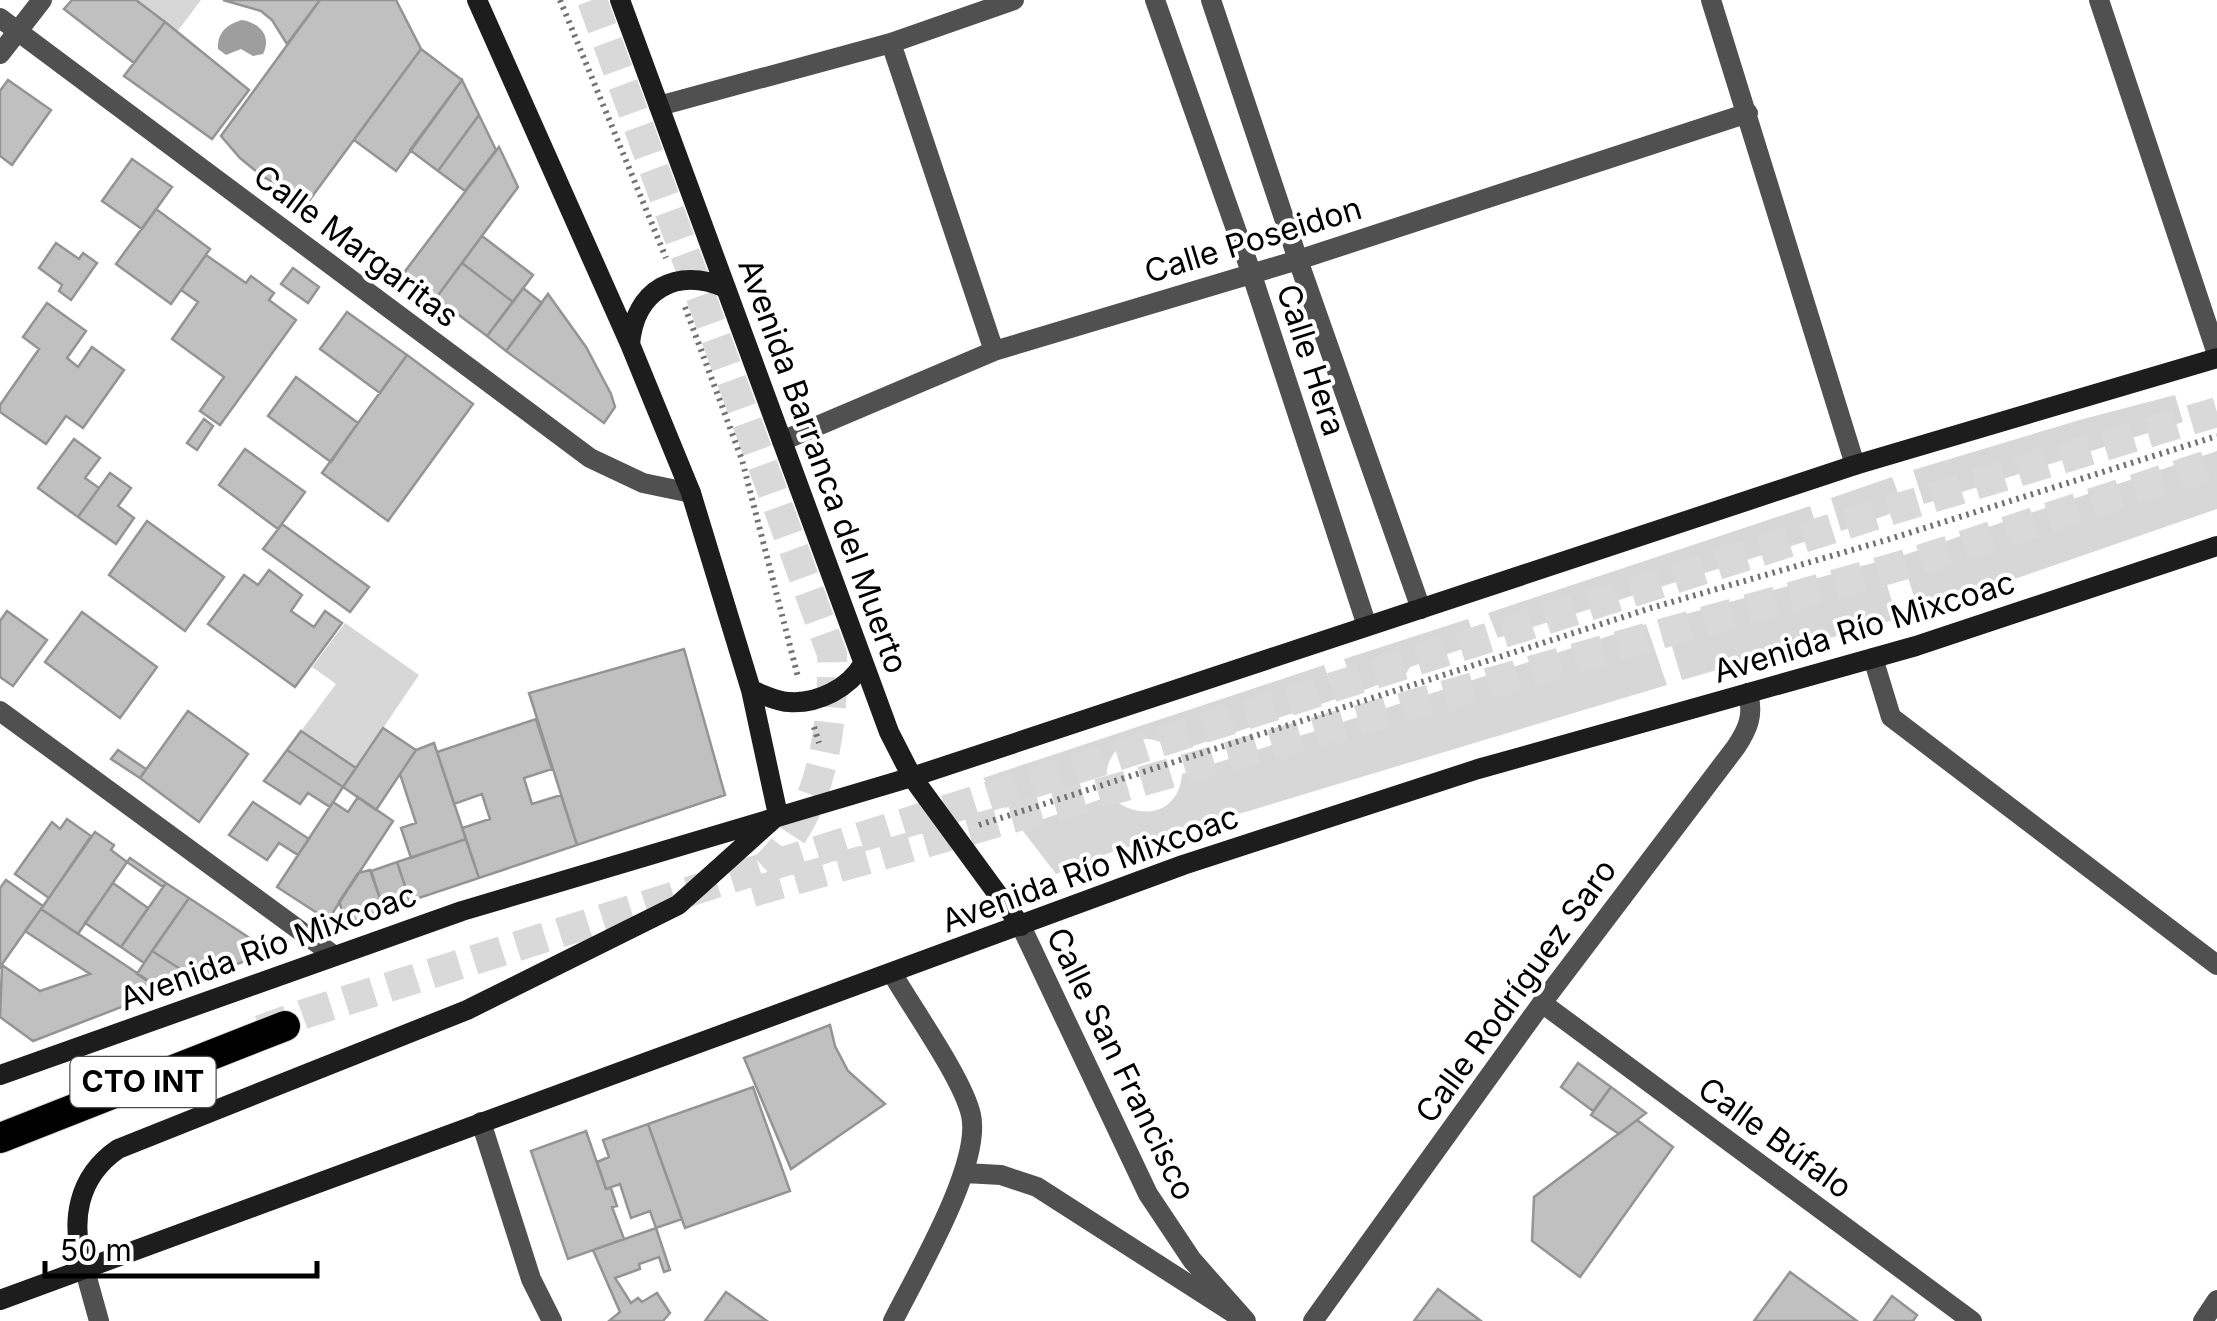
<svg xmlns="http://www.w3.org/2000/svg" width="2217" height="1321" font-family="Inter,sans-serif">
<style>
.green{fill:#d7d7d7}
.water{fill:#9e9e9e}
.building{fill:#c0c0c0;stroke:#949494;stroke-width:2.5}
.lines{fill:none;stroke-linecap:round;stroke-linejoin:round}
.motorway-tunnel{stroke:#d9d9d9;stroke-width:30;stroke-dasharray:30 15;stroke-linecap:butt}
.motorway-casing{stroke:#dbdbdb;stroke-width:32}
.path{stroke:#727272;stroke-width:6;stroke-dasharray:2.5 5;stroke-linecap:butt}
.minor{stroke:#505050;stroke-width:20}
.tertiary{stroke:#505050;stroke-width:20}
.secondary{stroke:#1d1d1d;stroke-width:20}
.motorway{stroke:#000;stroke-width:30}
.labels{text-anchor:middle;stroke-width:8;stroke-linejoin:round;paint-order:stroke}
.shield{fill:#fff;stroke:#4c4c4c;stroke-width:2.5}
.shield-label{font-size:30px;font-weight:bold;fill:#000}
.street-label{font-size:32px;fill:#000;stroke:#fff}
</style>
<rect width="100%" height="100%" fill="#fff"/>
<!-- green -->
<path class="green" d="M136,0H201L177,32Z
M2175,395L2183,422L1924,504L1913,470L2083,419Z
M2217,451V509L1919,612L1901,556Z
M1892,477L1904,509L1841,531L1831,498Z
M1810,506L1820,537L1498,638L1488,613Z
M1880,561L1897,619L1682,680L1664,620Z
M1468,619L1477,644L1410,667L1405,675L1356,693L1344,659Z
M345,623L419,675L356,768L301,731L336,684L312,667Z
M1646,624L1667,685L1109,853L1056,874L1020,827L1110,796C1137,822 1179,816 1182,774Z
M1324,665L1336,699L1175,752C1150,728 1110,737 1106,775L1005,808L983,778Z"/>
<!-- water -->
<path class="water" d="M242,20C260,23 272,36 263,54L253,56L241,49L226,55L218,49C217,33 227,24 242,20Z"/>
<!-- building -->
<path class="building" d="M72,0H136L165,22L134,63L64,9Z
M223,0H320L287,44L272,20L261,11Z
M320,0H396L421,49L308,202L262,176L240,158L221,136Z
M165,22L249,90L212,139L124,76Z
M421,49L462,80L396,171L354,140Z
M8,80L51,110L12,165L0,156V91Z
M462,80L479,115L438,171L410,150Z
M479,115L496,150L465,191L438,171Z
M499,147L518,187L436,298L403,274Z
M132,159L172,187L142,229L102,201Z
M156,209L210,249L171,304L116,264Z
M482,236L533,275L513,302L462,263Z
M56,243L79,259L83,253L97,263L71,300L59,291L62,285L39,268Z
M206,255L246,283L251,276L274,293L269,300L296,320L220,425L200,411L224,377L172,339L198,302L181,290Z
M462,263L513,302L487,336L436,298Z
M293,268L319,287L308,303L281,284Z
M523,288L542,303L506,351L487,336Z
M548,294L586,347L611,394L615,407L604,423L506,351Z
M47,303L86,331L67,358L78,367L92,347L124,370L83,428L66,416L46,444L0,412V405L39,349L23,337Z
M347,312L407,355L380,393L320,349Z
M407,355L473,404L388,521L322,473Z
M296,377L358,423L331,462L268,416Z
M204,419L213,426L197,450L187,443Z
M74,439L100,458L85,478L99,488L78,517L38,488Z
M245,449L305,492L278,529L219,485Z
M110,473L131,488L118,506L134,518L116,544L78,517Z
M147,521L224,577L185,631L109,575Z
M282,524L369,587L350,612L263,549Z
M269,570L302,595L291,611L314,627L325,611L342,623L295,687L208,624L244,575L258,585Z
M7,611L47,640L13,686L0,677V621Z
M82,612L157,667L120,718L45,662Z
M684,649L725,795L577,845L529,693Z
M188,711L248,754L199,822L140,778Z
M536,719L552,769L524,778L532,804L561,795L577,845L479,878L462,828L490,819L482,794L454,804L437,752Z
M383,728L416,750L376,810L343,787Z
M301,731L356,768L343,787L287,750Z
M434,743L466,839L411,858L401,828L416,823L400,774L416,750Z
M118,750L146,769L140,778L111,759Z
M287,750L343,787L330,807L308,793L300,804L264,781Z
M358,797L393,821L328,920L277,887L333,802L348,812Z
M253,802L309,839L298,855L279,843L267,860L229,835Z
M67,819L91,836L49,898L15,874L52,822L60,829Z
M95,832L114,845L111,850L127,862L78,934L41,909Z
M466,839L479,878L410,901L397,862Z
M130,858L166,883L163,887L127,862Z
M397,862L410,901L384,910L371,871Z
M370,870L384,910L347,923L339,902L358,873Z
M6,880L43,906L0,967V888Z
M113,883L148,908L121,947L85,923Z
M166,883L189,898L144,963L121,947Z
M189,898L257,943L248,960L196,979L152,951Z
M41,909L137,973L163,991L33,1041L0,1017L2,965L40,991L90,974L25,931Z
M152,951L196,979L163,991L137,974Z
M830,1025L835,1046L848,1071L885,1104L791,1169L744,1058Z
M1578,1063L1611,1087L1593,1111L1561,1087Z
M753,1087L790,1191L685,1228L648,1124Z
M1611,1087L1646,1113L1619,1134L1591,1115Z
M1637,1120L1673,1147L1580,1277L1532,1241L1534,1197Z
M648,1124L682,1219L656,1228L650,1211L631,1218L620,1184L606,1189L597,1162L609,1157L603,1140Z
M586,1131L606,1189L611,1188L617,1206L612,1207L624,1239L568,1259L531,1151Z
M656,1228L670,1270L664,1272L659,1257L639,1264L640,1269L615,1278L631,1303L638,1298L642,1302L657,1293L670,1313L663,1321H609L620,1312L593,1250Z
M1790,1272L1857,1321H1754Z
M1438,1289L1481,1321H1414Z
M726,1292L767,1321H705Z
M1892,1296L1917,1315L1913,1321H1874Z"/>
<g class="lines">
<!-- motorway-tunnel -->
<path class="motorway-tunnel" d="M592,0L832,654C834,727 822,816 764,868
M752,892L1907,564L2217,462
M260,1030L307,1013L1878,514L2217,412"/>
<defs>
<path id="motorway" d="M0,1138L285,1026"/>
</defs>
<!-- motorway casing -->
<use href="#motorway" class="motorway-casing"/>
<!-- path -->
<path class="path" d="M560,0L666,258
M685,307L742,460L798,677
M814,727L819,743
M979,825L1651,608L1883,541L2217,436"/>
<!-- minor -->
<path class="minor" d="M1155,0L1251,272L1367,626
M1211,0L1298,260L1421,609
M1711,0L1855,465
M2099,0L2217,354
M0,18L590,458L643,483L691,493
M891,43L994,351
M0,54L42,0
M659,106L891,43L1014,0
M782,441L994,351L1298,260L1748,113
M1873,658L1891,717L2217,965
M0,711L332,954
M892,973C912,1008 963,1079 971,1115C982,1164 917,1273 893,1321
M1542,1003L1972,1321
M481,1122L531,1279L552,1321
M965,1173L1001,1175L1037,1187L1238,1316
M1313,1321L1542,1003L1736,747C1748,729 1754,715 1748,693
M2203,1321L2217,1300"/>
<!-- tertiary -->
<path class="tertiary" d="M1021,926L1148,1194L1192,1260L1246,1321
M84,1267L99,1321"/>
<!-- secondary -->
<path class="secondary" d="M620,0L889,732L912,777L1021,926
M630,344C635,290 676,266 726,288
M751,690C762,694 777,702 789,702C818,704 849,688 863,664
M0,1075L462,911L912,777L1855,465L2217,358
M84,1267C70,1222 77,1177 118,1149L467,1010L678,905L778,815L751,690L691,493L630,344L477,0
M0,1300L1183,865L1478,769L1916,646L2217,546"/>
<!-- motorway -->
<use href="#motorway" class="motorway"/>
</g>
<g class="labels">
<!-- shield labels -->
<rect class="shield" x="70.5" y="1057" width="145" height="50" rx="8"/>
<g class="shield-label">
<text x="143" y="1092">CTO INT</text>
</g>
<!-- street labels -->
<g class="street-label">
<text transform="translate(1253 240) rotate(-17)" y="11">Calle Poseidon</text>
<text transform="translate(356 246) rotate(37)" y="11">Calle Margaritas</text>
<text transform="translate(1311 360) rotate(72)" y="11">Calle Hera</text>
<text transform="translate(823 466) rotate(70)" y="11">Avenida Barranca del Muerto</text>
<text transform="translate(1864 627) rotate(-17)" y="11">Avenida Río Mixcoac</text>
<text transform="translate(1090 869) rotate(-20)" y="11">Avenida Río Mixcoac</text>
<text transform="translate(268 947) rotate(-20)" y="11">Avenida Río Mixcoac</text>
<text transform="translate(1516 991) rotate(-54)" y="11">Calle Rodríguez Saro</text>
<text transform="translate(1121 1064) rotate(64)" y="11">Calle San Francisco</text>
<text transform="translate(1775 1138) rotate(36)" y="11">Calle Búfalo</text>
</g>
</g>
<!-- scale -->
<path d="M45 1261v15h272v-15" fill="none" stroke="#000000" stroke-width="5"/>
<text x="60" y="1261" font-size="30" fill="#000000" stroke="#ffffff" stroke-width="8" paint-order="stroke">50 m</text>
</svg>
